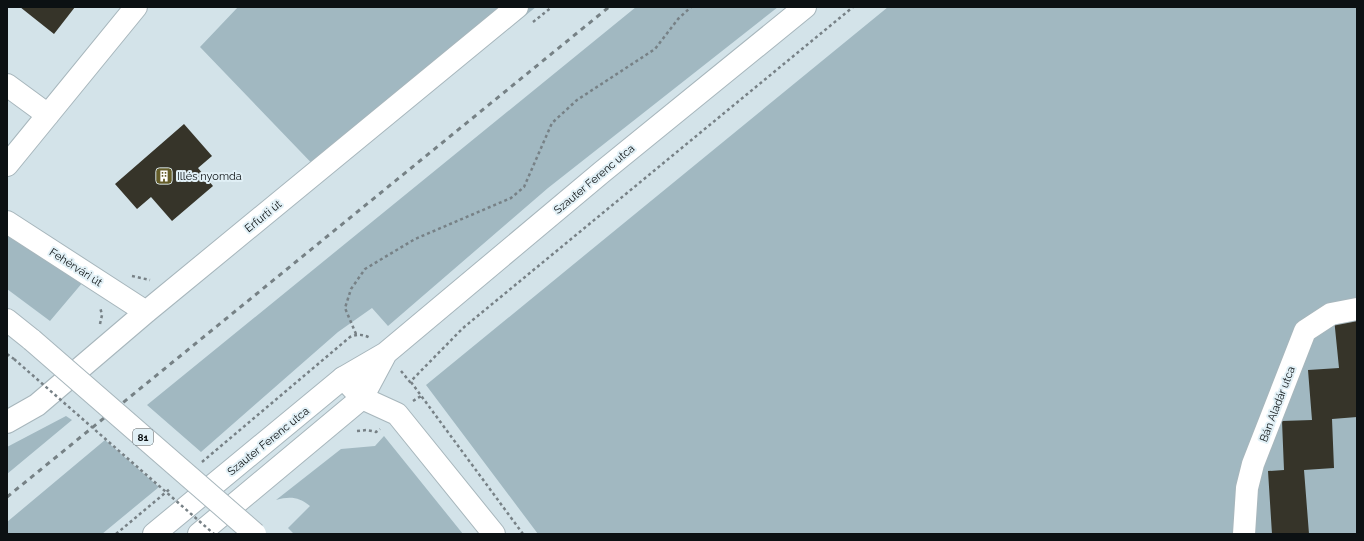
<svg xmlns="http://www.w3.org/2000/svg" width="1364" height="541" font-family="Raleway,sans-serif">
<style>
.green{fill:#a1b8c1}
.building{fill:#363429}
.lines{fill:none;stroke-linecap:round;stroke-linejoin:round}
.minor-casing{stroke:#a7b6bc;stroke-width:24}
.major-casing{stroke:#a7b6bc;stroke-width:24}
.path{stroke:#778186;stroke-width:2.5;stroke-dasharray:3 3;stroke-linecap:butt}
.minor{stroke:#fff;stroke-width:22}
.major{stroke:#fff;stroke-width:22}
.rail{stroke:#768185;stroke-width:3;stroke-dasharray:5 5;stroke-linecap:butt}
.major-bridge-casing{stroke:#a7b6bc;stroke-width:24;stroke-linecap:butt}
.path-bridge{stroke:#778186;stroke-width:2.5;stroke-dasharray:3 3;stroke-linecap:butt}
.major-bridge{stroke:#fff;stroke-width:22}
.labels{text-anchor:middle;stroke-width:4;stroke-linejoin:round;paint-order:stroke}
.shield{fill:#e1f0f6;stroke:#4c5457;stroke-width:1}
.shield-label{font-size:10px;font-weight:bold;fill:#0c1113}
.poi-label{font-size:11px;fill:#0c1113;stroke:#e1f0f6;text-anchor:start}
.street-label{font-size:11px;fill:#0c1113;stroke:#e1f0f6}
</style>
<rect width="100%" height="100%" fill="#d3e3e9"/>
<!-- green -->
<path class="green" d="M238,7H536L324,176L200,47Z
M636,7H778L548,188L388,326L372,308L338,332L201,452L147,405Z
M888,7H1357V534H538L426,385Z
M7,235L83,282L50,321L7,289Z
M66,416L72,420L7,474V447Z
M384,436L463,534H294L288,528L310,506C299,497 290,496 276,500L341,449L375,446Z
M105,440L159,487L102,534H7V522Z"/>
<!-- building -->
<path class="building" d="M20,7H75L54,34Z
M184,124L212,156L198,168L213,186L172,221L151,197L137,209L115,184Z
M1357,317V417L1332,419L1334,468L1304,470L1309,534H1272L1268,471L1284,470L1282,421L1312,420L1308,370L1339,368L1334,318Z"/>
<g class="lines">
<defs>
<path id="minor" d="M7,85L48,115
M7,165L136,7
M7,222L146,312
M7,422L37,405L146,312L517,7
M154,534L343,378L386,353L602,172L805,7
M199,534L362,398L386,353
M1244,534L1247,488L1253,464L1305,331L1331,314L1357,309"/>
<path id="major" d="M7,320L32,340
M343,378L362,398L397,414L494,534"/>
</defs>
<!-- minor casing -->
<use href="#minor" class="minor-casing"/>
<!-- major casing -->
<use href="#major" class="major-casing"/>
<!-- path -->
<path class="path" d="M533,22L552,7
M132,276L150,280
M100,324L102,315L100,307
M356,334L345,308L351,289L365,269L415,239L511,198L524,187L552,123L577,100L655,49L678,19L691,7
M7,354L14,359
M401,371L410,382L463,328L853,7
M411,382L523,534
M413,401L421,396
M357,431L367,430L376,432L380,429
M202,462L350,337C357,334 363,334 370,338
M116,534L171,488"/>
<!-- minor -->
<use href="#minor" class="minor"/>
<!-- major -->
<use href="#major" class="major"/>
<!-- rail -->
<path class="rail" d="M7,497L609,7"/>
<defs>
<path id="major-bridge" d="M32,340L255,534"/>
</defs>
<!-- major-bridge casing -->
<use href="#major-bridge" class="major-bridge-casing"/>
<!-- path-bridge -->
<path class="path-bridge" d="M14,359L214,534"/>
<!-- major-bridge -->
<use href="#major-bridge" class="major-bridge"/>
</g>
<!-- icons -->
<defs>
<symbol id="building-square" viewBox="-11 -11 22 22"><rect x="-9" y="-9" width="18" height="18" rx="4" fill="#655d29" stroke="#e1f0f6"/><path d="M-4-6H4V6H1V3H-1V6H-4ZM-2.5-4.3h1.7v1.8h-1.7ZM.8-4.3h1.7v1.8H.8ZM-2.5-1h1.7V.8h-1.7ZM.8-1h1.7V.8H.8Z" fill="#fff"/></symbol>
</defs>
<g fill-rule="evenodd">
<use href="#building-square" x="154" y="166" width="20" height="20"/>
</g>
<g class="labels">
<!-- shield labels -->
<rect class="shield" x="133" y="429" width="20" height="16" rx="3"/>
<g class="shield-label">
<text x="143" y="441">81</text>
</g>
<!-- poi labels -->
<g class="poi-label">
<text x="177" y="180">Illés nyomda</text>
</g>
<!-- street labels -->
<g class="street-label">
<text transform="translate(594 179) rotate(-40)" y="4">Szauter Ferenc utca</text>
<text transform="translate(263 216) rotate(-39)" y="4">Erfurti út</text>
<text transform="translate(76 267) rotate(33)" y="4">Fehérvári út</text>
<text transform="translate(1277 404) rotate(-69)" y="4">Bán Aladár utca</text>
<text transform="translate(268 441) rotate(-39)" y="4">Szauter Ferenc utca</text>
</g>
</g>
<!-- border -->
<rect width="1364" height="541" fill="none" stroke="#0c1113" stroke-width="16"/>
</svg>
